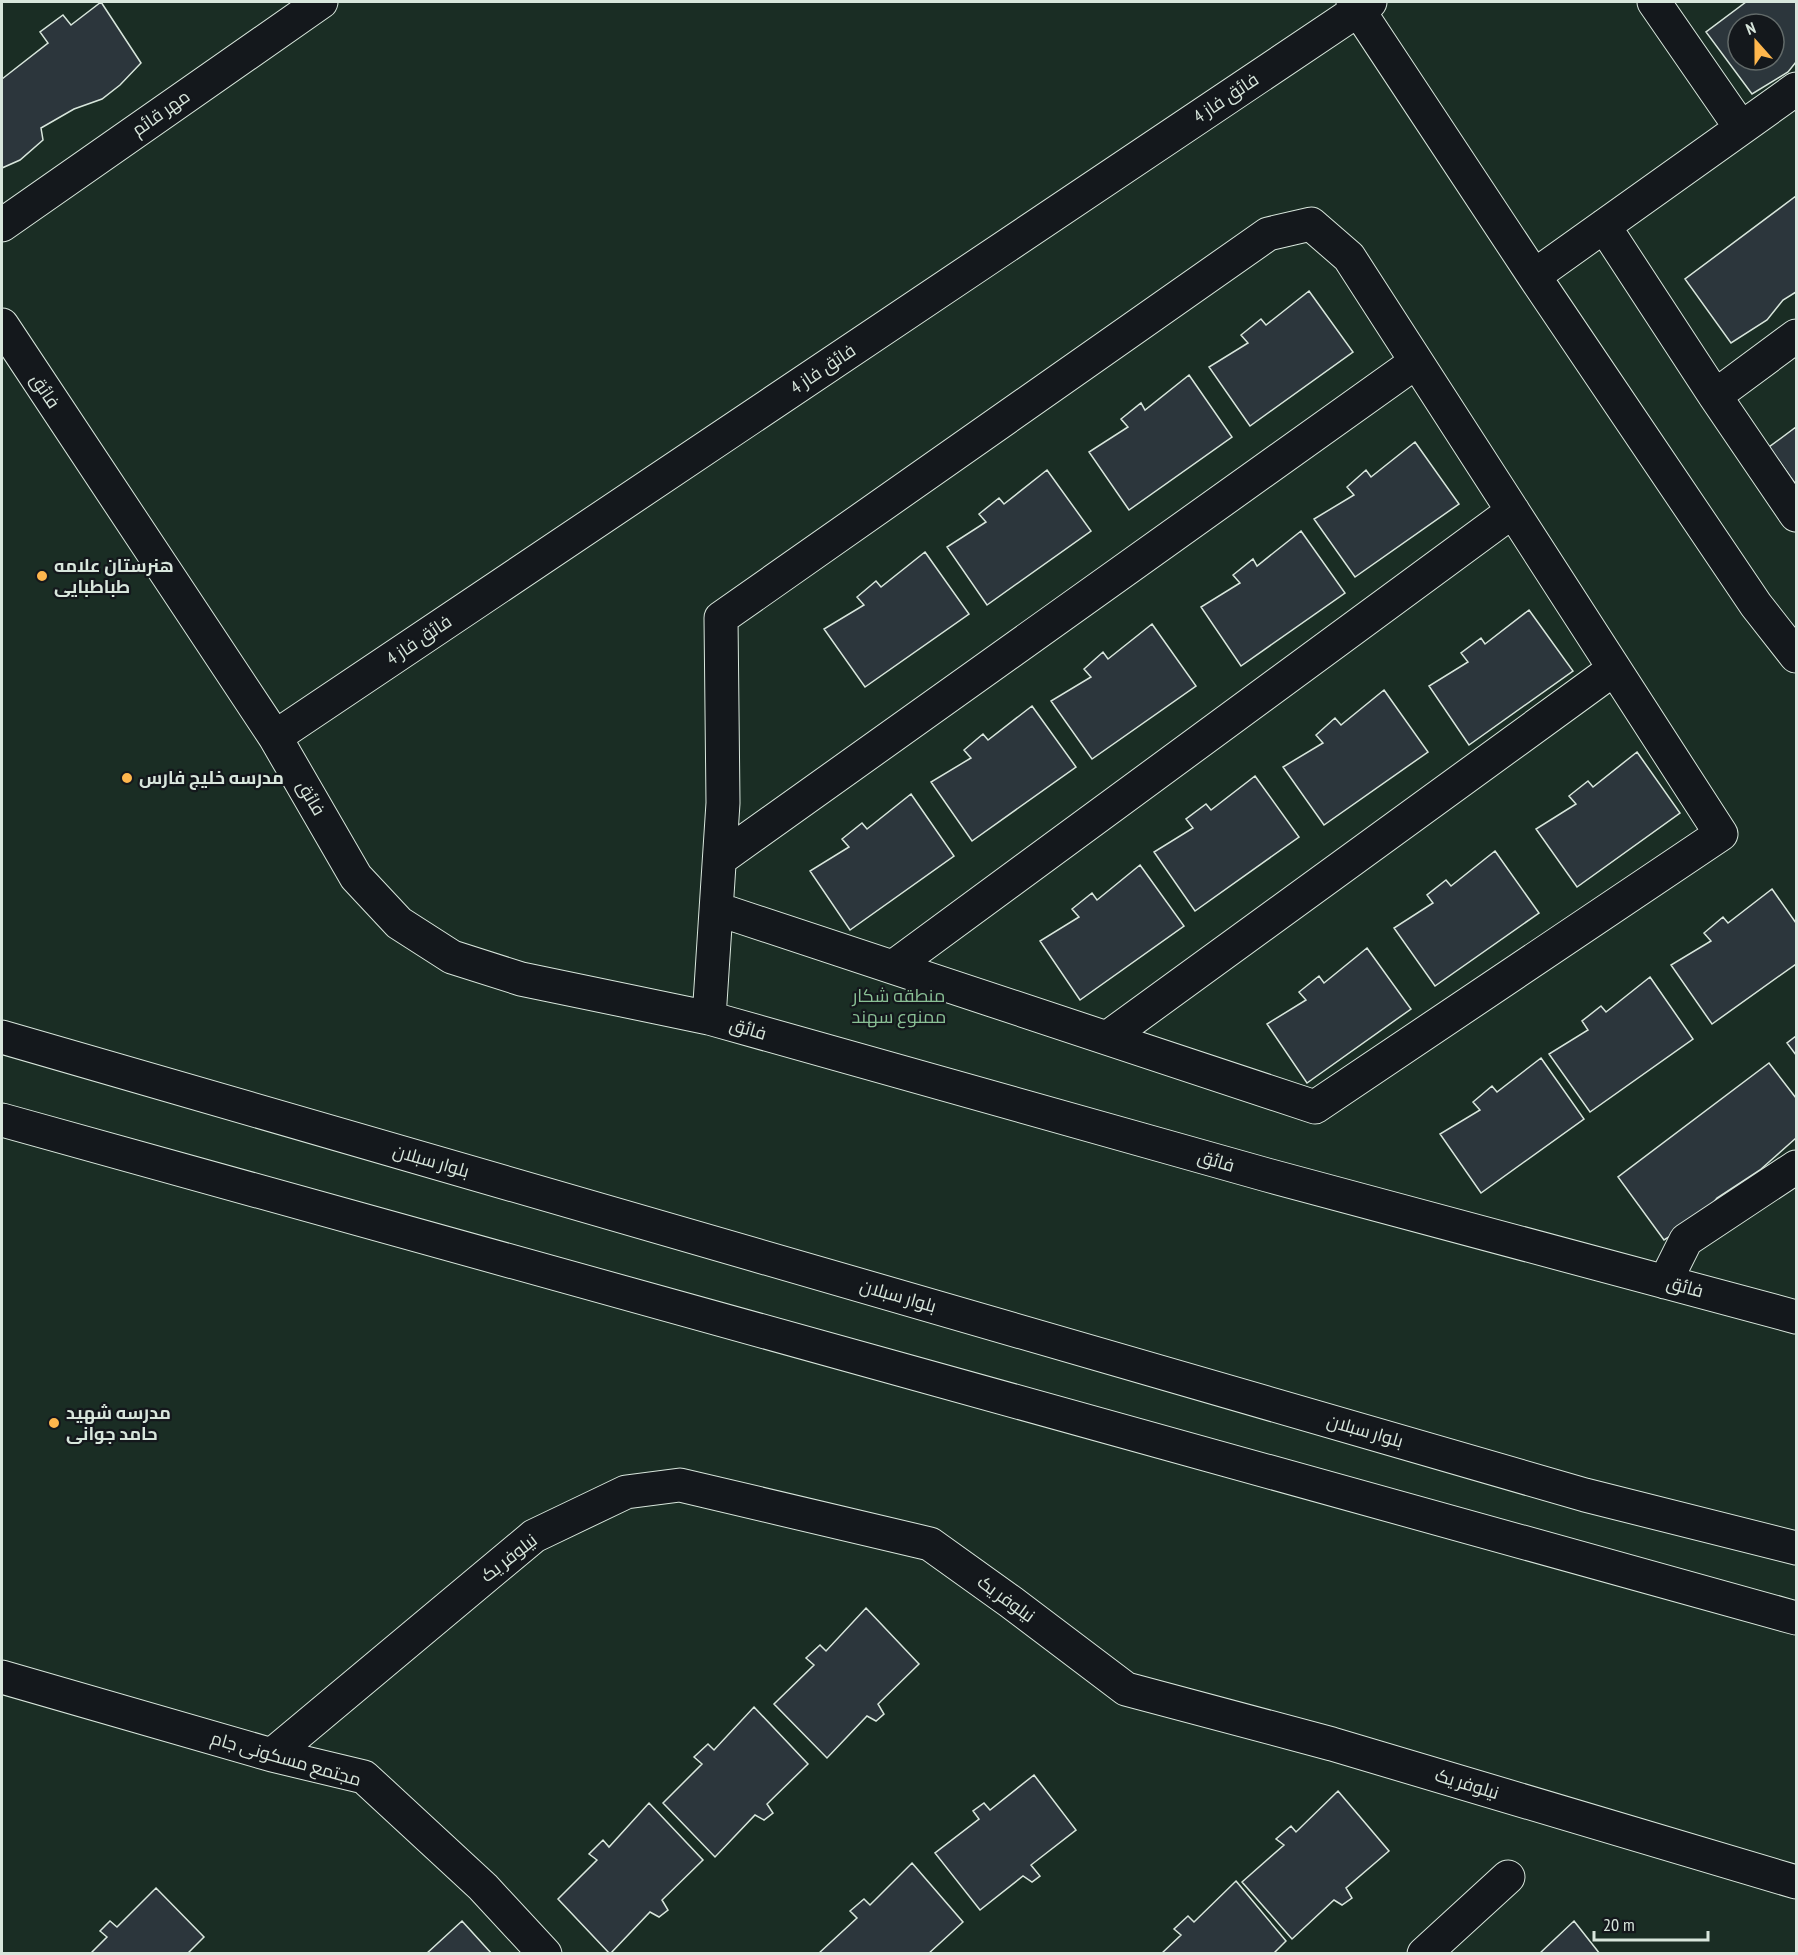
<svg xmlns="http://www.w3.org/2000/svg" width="1798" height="1955" font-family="'PT Sans Narrow',Cairo,sans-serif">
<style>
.green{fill:#1a2d24;stroke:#939e99;stroke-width:1.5;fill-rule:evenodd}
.building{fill:#2c363c;stroke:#d8e6dc;stroke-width:1.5;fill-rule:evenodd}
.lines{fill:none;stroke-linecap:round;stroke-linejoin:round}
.minor-casing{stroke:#d8e6dc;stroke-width:35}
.tertiary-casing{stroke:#d8e6dc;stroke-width:35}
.minor{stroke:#14181c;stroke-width:33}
.tertiary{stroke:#14181c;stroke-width:33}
.poi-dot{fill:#ffb74d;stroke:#14181c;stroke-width:2}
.labels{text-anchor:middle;stroke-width:4.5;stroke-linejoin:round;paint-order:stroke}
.street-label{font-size:18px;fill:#d8e6dc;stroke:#14181c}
.poi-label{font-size:18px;font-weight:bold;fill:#d8e6dc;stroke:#14181c;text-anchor:start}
.park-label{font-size:18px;fill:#8ac095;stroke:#14181c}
</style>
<rect width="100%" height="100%" fill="#14181c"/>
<!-- green -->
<path class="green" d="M2,2H1796V1953H2ZM1738,24H1774V60H1738Z"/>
<!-- building -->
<path class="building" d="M101,2L141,63L120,85L102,99L74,109L41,128L43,140L20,160L2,168V79L48,43L40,32L63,15L71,25Z
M1746,2H1796V62L1788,72L1752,94L1706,32ZM1738,24H1774V60H1738Z
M1796,196V292L1783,300L1767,320L1731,343L1685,279Z
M1309,291L1353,352L1250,426L1209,367L1248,343L1241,335L1261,319L1266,325Z
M1189,375L1232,437L1129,510L1089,452L1128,427L1121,419L1141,403L1145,410Z
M1796,427V485L1769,447Z
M1415,442L1459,504L1355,577L1314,519L1354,495L1347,487L1366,470L1371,477Z
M1047,470L1091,531L987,605L947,547L986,522L979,514L999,498L1004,504Z
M1301,531L1345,593L1241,666L1201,607L1240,583L1233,575L1253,559L1257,566Z
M925,552L969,614L865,687L824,629L864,605L857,597L876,581L881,587Z
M1529,610L1573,671L1469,745L1429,686L1468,662L1461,653L1481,638L1485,644Z
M1152,624L1196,686L1092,759L1051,701L1091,677L1084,669L1103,652L1108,659Z
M1384,690L1428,752L1324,825L1283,767L1323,743L1316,735L1335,718L1341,725Z
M1032,706L1076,767L972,841L931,782L971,758L964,750L983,734L988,740Z
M1637,752L1680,813L1577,887L1536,829L1576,804L1569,796L1588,781L1593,787Z
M1255,776L1299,837L1195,911L1154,852L1193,828L1186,819L1206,804L1211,810Z
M911,794L954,856L850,930L810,871L849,847L842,839L862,823L867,829Z
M1495,851L1539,913L1435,986L1394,928L1433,903L1427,895L1446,880L1451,886Z
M1140,865L1184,926L1080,1000L1040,941L1079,917L1072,909L1092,893L1097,900Z
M1772,889L1796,923V964L1712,1024L1671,965L1711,941L1704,933L1723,917L1728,923Z
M1367,948L1411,1009L1307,1083L1267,1024L1306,1000L1299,992L1319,976L1324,983Z
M1650,977L1693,1039L1590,1112L1549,1054L1588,1030L1582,1021L1601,1006L1606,1012Z
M1796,1036V1055L1787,1043Z
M1541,1058L1584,1119L1481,1193L1440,1134L1480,1110L1473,1102L1492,1086L1497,1092Z
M1769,1063L1796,1098V1138L1760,1170L1717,1198L1701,1217L1664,1240L1618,1177Z
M866,1608L919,1664L878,1704L884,1714L876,1721L867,1716L827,1758L774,1704L814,1665L806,1658L820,1645L826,1651Z
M754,1707L808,1764L767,1804L773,1813L764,1820L755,1815L715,1857L663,1803L702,1764L694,1757L708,1744L714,1750Z
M1034,1775L1076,1830L1031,1865L1040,1876L1032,1882L1023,1876L980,1910L935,1853L979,1819L973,1811L984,1803L990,1810Z
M1338,1791L1389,1851L1346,1888L1352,1898L1342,1905L1334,1900L1292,1939L1242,1882L1284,1845L1276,1839L1291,1826L1296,1832Z
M649,1803L703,1860L662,1900L668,1910L659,1917L650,1912L610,1954L558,1899L597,1860L589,1854L603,1840L609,1847Z
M912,1863L963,1922L928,1954H818L857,1918L850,1911L864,1899L870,1905Z
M1236,1881L1286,1941L1273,1954H1161L1181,1935L1174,1929L1188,1916L1194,1922Z
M156,1888L204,1937L187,1954H90L107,1937L100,1931L110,1921L117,1927Z
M462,1921L492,1954H426Z
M1574,1921L1600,1954H1539Z"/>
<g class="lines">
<defs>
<path id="minor" d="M1353,2L1534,276L1756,605L1796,656
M1654,2L1741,128
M2,225L321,2
M1604,226L1715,396L1796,515
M1534,276L1796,89
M2,325L275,737L356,877L399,923L452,957L521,979L709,1018L1267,1175L1796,1317
M1715,396L1796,336
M275,737L1370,2
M720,859L1416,362
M893,967L1513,511
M709,1018L723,803L721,618L1268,234L1311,224L1349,257L1721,834L1315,1107L717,909
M1107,1038L1614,669
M1665,1282L1686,1240L1796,1167
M2,1677L272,1755L364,1777L483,1887L545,1954
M272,1755L534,1536L626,1492L680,1485L930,1544L1011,1602L1126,1689L1332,1744L1796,1882
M1424,1954L1508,1877"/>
<path id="tertiary" d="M2,1037L1585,1495L1796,1548
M2,1120L1796,1618"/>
</defs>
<!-- minor casing -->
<use href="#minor" class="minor-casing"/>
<!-- tertiary casing -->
<use href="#tertiary" class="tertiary-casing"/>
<!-- minor -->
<use href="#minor" class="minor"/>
<!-- tertiary -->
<use href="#tertiary" class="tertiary"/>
</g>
<!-- markers -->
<g class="poi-dot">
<circle cx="42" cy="576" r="6"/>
<circle cx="127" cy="778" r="6"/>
<circle cx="54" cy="1423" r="6"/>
</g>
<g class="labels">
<!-- street labels -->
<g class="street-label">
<text transform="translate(1226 98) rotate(-34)" y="6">فائق فاز 4</text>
<text transform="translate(161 113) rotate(-35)" y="6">مهر قائم</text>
<text transform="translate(823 369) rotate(-34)" y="6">فائق فاز 4</text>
<text transform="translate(45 391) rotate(56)" y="6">فائق</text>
<text transform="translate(419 640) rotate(-34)" y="6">فائق فاز 4</text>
<text transform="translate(311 798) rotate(60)" y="6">فائق</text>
<text transform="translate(748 1029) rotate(16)" y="6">فائق</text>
<text transform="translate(431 1161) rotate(16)" y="6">بلوار سبلان</text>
<text transform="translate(1216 1161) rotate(16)" y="6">فائق</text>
<text transform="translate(1685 1287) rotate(15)" y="6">فائق</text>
<text transform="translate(898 1296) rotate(16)" y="6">بلوار سبلان</text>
<text transform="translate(1365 1431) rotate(16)" y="6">بلوار سبلان</text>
<text transform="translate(509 1558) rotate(-38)" y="6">نیلوفر یک</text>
<text transform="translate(1006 1599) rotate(36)" y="6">نیلوفر یک</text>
<text transform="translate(286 1759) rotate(16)" y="6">مجتمع مسکونی جام</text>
<text transform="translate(1467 1784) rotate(17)" y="6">نیلوفر یک</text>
</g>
<!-- poi labels -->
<g class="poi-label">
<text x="54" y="572">هنرستان علامه<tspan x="54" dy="21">طباطبایی</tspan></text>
<text x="139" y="784">مدرسه خلیج فارس</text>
<text x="66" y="1419">مدرسه شهید<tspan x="66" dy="21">حامد جوانی</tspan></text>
</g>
<!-- park labels -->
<g class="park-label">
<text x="899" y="1002">منطقه شکار<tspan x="899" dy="21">ممنوع سهند</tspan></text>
</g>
</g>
<!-- border -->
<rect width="1798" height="1955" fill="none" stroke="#d8e6dc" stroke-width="6"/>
<!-- north arrow -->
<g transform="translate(1756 42) rotate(339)"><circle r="28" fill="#14181c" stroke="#626a69" stroke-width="1.5"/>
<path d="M0-4.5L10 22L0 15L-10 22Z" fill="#ffb74d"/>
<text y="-9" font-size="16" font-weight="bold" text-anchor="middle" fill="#d8e6dc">N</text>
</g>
<!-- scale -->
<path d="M1594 1931v9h114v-9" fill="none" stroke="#d8e6dc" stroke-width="3"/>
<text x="1603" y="1931" font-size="18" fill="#d8e6dc" stroke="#14181c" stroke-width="4.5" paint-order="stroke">20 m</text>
</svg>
